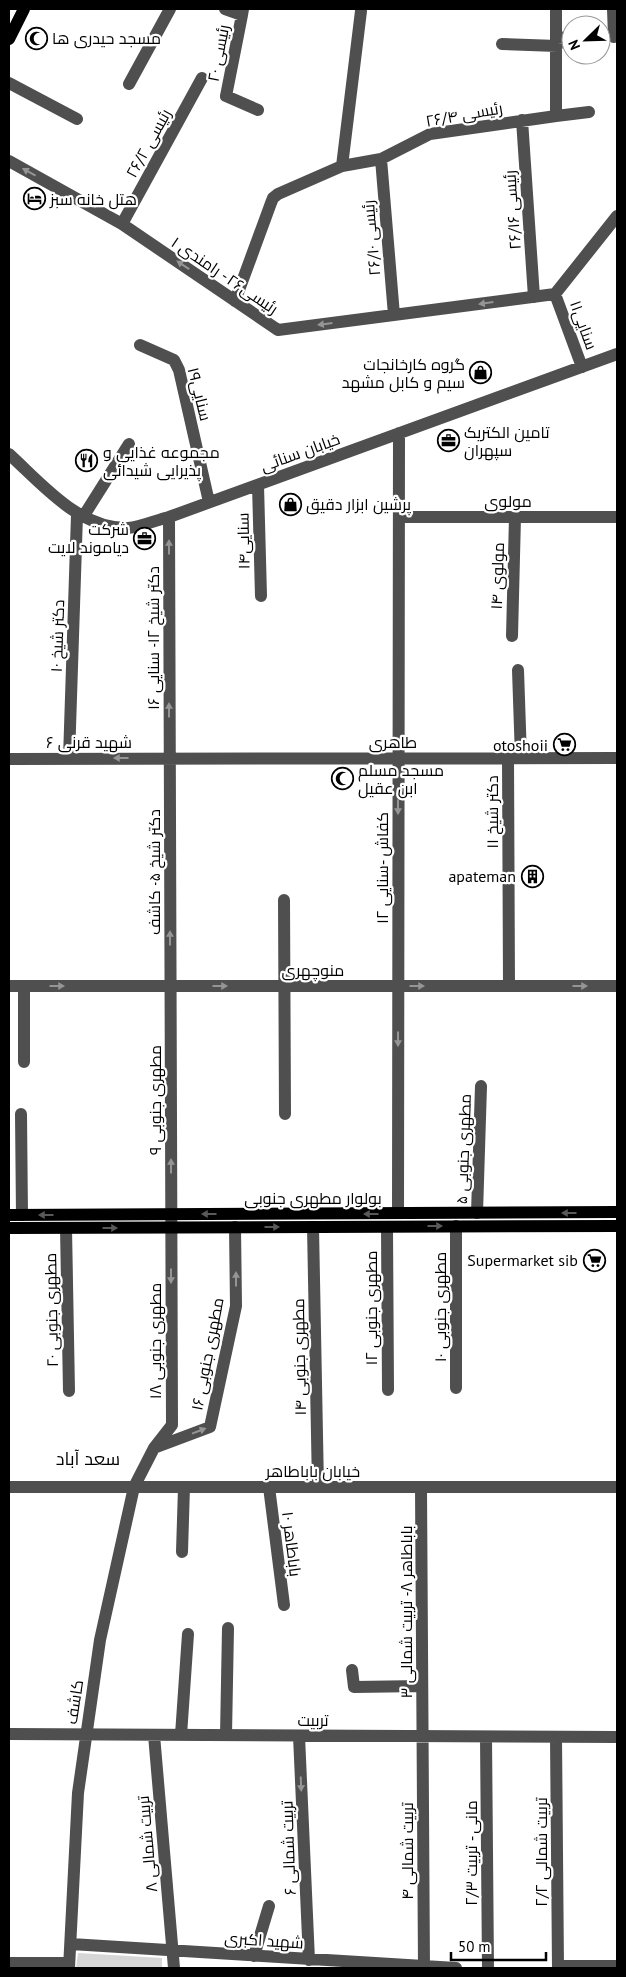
<svg xmlns="http://www.w3.org/2000/svg" width="626" height="1977" font-family="'PT Sans',Cairo,sans-serif">
<style>
.green{fill:#d6d6d6}
.lines{fill:none;stroke-linecap:round;stroke-linejoin:round}
.minor{stroke:#4f4f4f;stroke-width:12}
.major{stroke:#000;stroke-width:12}
.oneway{fill:#959595}
.oneway2{fill:#595959}
.labels{text-anchor:middle;stroke-width:4.5;stroke-linejoin:round;paint-order:stroke}
.poi-label{font-size:16px;fill:#000;stroke:#fff;text-anchor:start}
.street-label{font-size:16px;fill:#000;stroke:#fff}
.neighbourhood-label{font-size:18px;fill:#000;stroke:#fff}
</style>
<rect width="100%" height="100%" fill="#fff"/>
<!-- green -->
<path class="green" d="M78,1953L162,1958V1968H76Z"/>
<g class="lines">
<!-- minor -->
<path class="minor" d="M225,9L242,15L243,9
M613,9L614,37
M242,15L226,96L258,110
M557,38L571,37
M502,44L557,46
M9,83L77,119
M129,84L170,9
M556,116L589,112
M522,120L534,297
M381,159L394,315
M9,161L122,224L278,330L555,294
M342,166L361,11
M122,224L202,78
M555,294L617,216
M555,294L582,367
M235,301L271,203L273,198L278,194L342,166L381,159L430,134L556,116V9
M140,345L174,360L179,370L209,502
M9,454C43,485 79,529 128,528C141,527 156,520 169,517L617,354
M258,485L261,596
M83,517L129,444
M399,517H617
M512,636L515,517
M518,670L521,758
M69,758L77,515
M508,758L509,986
M9,759L617,758
M284,900L285,1114
M9,986H617
M24,1062V986
M21,1114L22,1215
M398,1213L399,433
M477,1213L481,1086
M456,1226V1388
M313,1227L318,1487
M387,1227L388,1390
M66,1228L69,1391
M154,1448L210,1427L236,1306L235,1227
M9,1487H617
M269,1487L284,1605
M421,1487L424,1968
M182,1552L184,1487
M352,1670L354,1687L422,1686
M9,1734L617,1737
M154,1735L174,1968
M181,1735L188,1634
M226,1735L228,1628
M299,1736L309,1960
M486,1737L488,1968
M556,1737L558,1968
M71,1944L456,1968
M254,1956L269,1906
M9,1963H69
M558,1966H617
M69,1968L78,1793L100,1640L134,1487L154,1448L172,1425L169,517"/>
<!-- major -->
<path class="major" d="M9,39L24,9
M9,1215L617,1212
M9,1228L617,1226"/>
</g>
<!-- one-way arrows -->
<defs><path id="oneway-solid" d="M-6-.8H1V-3.2L6.5 0L1 3.2V.8H-6Z" transform="scale(1.25)"/></defs>
<g class="oneway">
<use href="#oneway-solid" transform="translate(29 172) rotate(-151)"/>
<use href="#oneway-solid" transform="translate(183 265) rotate(-146)"/>
<use href="#oneway-solid" transform="translate(486 303) rotate(172)"/>
<use href="#oneway-solid" transform="translate(325 324) rotate(173)"/>
<use href="#oneway-solid" transform="translate(169 547) rotate(-90)"/>
<use href="#oneway-solid" transform="translate(169 710) rotate(-90)"/>
<use href="#oneway-solid" transform="translate(121 758) rotate(180)"/>
<use href="#oneway-solid" transform="translate(398 807) rotate(90)"/>
<use href="#oneway-solid" transform="translate(170 938) rotate(-90)"/>
<use href="#oneway-solid" transform="translate(57 986)"/>
<use href="#oneway-solid" transform="translate(220 986)"/>
<use href="#oneway-solid" transform="translate(417 986)"/>
<use href="#oneway-solid" transform="translate(580 986)"/>
<use href="#oneway-solid" transform="translate(398 1039) rotate(90)"/>
<use href="#oneway-solid" transform="translate(171 1166) rotate(-90)"/>
<use href="#oneway-solid" transform="translate(171 1276) rotate(90)"/>
<use href="#oneway-solid" transform="translate(236 1279) rotate(-90)"/>
<use href="#oneway-solid" transform="translate(199 1431) rotate(-21)"/>
<use href="#oneway-solid" transform="translate(301 1784) rotate(88)"/>
</g>
<g class="oneway2">
<use href="#oneway-solid" transform="translate(569 1213) rotate(180)"/>
<use href="#oneway-solid" transform="translate(209 1214) rotate(180)"/>
<use href="#oneway-solid" transform="translate(371 1214) rotate(180)"/>
<use href="#oneway-solid" transform="translate(46 1215) rotate(180)"/>
<use href="#oneway-solid" transform="translate(435 1226)"/>
<use href="#oneway-solid" transform="translate(272 1227)"/>
<use href="#oneway-solid" transform="translate(110 1228)"/>
</g>
<!-- icons -->
<defs>
<symbol id="mosque-ring" viewBox="-11 -11 22 22"><circle r="9.5" fill="#fff" stroke="#000" stroke-width="1.5"/><path d="M3.5-4.9A6 6 0 1 0 3.5 4.9A5 5 0 1 1 3.5-4.9Z" fill="#000"/></symbol>
<symbol id="hotel-ring" viewBox="-11 -11 22 22"><circle r="9.5" fill="#fff" stroke="#000" stroke-width="1.5"/><path d="M-6-4.5h1.5V1H6V5H4.5V3h-9V5H-6ZM-4 0a1.8 1.8 0 1 1 3.6 0ZM.5 0V-2.5h3Q6-2.5 6 0Z" fill="#000"/></symbol>
<symbol id="shop-ring" viewBox="-11 -11 22 22"><circle r="9.5" fill="#fff" stroke="#000" stroke-width="1.5"/><path d="M-5-2.5h2.3a2.7 3.5 0 0 1 5.4 0H5L5.5 6h-11ZM-1.5-2.5h3a1.5 2.3 0 0 0-3 0Z" fill="#000"/></symbol>
<symbol id="office-ring" viewBox="-11 -11 22 22"><circle r="9.5" fill="#fff" stroke="#000" stroke-width="1.5"/><path d="M-6-3h4V-5.5h4V-3h4V5H-6ZM-1-4.5V-3h2v-1.5ZM-6 0V1H6V0Z" fill="#000"/></symbol>
<symbol id="restaurant-ring" viewBox="-11 -11 22 22"><circle r="9.5" fill="#fff" stroke="#000" stroke-width="1.5"/><path d="M-5-6h1v4h1v-4h1v4h1v-4h1v5L-1.5 .5V6h-2V.5L-5-1ZM5-6V6H3V1.5H1.5Q1.5-4 5-6Z" fill="#000"/></symbol>
<symbol id="supermarket-ring" viewBox="-11 -11 22 22"><circle r="9.5" fill="#fff" stroke="#000" stroke-width="1.5"/><path d="M-6-5.5h2.5l.6 2H6L4.5 2H-2.5L-4.4-4H-6ZM-1.5 3.2a1.3 1.3 0 1 0 .1 0ZM3 3.2a1.3 1.3 0 1 0 .1 0Z" fill="#000"/></symbol>
<symbol id="building-ring" viewBox="-11 -11 22 22"><circle r="9.5" fill="#fff" stroke="#000" stroke-width="1.5"/><path d="M-4-6H4V6H1V3H-1V6H-4ZM-2.5-4.3h1.7v1.8h-1.7ZM.8-4.3h1.7v1.8H.8ZM-2.5-1h1.7V.8h-1.7ZM.8-1h1.7V.8H.8Z" fill="#000"/></symbol>
</defs>
<g fill-rule="evenodd">
<use href="#mosque-ring" x="24" y="26" width="25" height="25"/>
<use href="#hotel-ring" x="22" y="186" width="25" height="25"/>
<use href="#shop-ring" x="468" y="360" width="25" height="25"/>
<use href="#office-ring" x="436" y="428" width="25" height="25"/>
<use href="#restaurant-ring" x="74" y="448" width="25" height="25"/>
<use href="#shop-ring" x="278" y="492" width="25" height="25"/>
<use href="#office-ring" x="132" y="526" width="25" height="25"/>
<use href="#supermarket-ring" x="552" y="732" width="25" height="25"/>
<use href="#mosque-ring" x="330" y="766" width="25" height="25"/>
<use href="#building-ring" x="520" y="864" width="25" height="25"/>
<use href="#supermarket-ring" x="582" y="1248" width="25" height="25"/>
</g>
<g class="labels">
<!-- poi labels -->
<g class="poi-label">
<text x="52" y="44">مسجد حیدری ها</text>
<text x="50" y="205">هتل خانه سبز</text>
<text x="465" y="370" text-anchor="end">گروه کارخانجات<tspan x="465" dy="18">سیم و کابل مشهد</tspan></text>
<text x="464" y="438">تامین الکتریک<tspan x="464" dy="18">سپهران</tspan></text>
<text x="103" y="458">مجموعه غذایی و<tspan x="103" dy="18">پذیرایی شیدائی</tspan></text>
<text x="306" y="510">پرشین ابزار دقیق</text>
<text x="129" y="535" text-anchor="end">شرکت<tspan x="129" dy="18">دیاموند لایت</tspan></text>
<text x="548" y="751" text-anchor="end">otoshoii</text>
<text x="358" y="776">مسجد مسلم<tspan x="358" dy="18">ابن عقیل</tspan></text>
<text x="516" y="882" text-anchor="end">apateman</text>
<text x="578" y="1266" text-anchor="end">Supermarket sib</text>
</g>
<!-- street labels -->
<g class="street-label">
<text transform="translate(218 53) rotate(-79)" y="6">رئیسی ۲۰</text>
<text transform="translate(464 114) rotate(-10)" y="6">رئیسی ۲۶/۴</text>
<text transform="translate(148 143) rotate(-61)" y="6">رئیسی ۲۶/۲</text>
<text transform="translate(512 210) rotate(-94)" y="6">رئیسی ۲۶/۱۶</text>
<text transform="translate(371 238) rotate(-95)" y="6">رئیسی ۲۶/۱۰</text>
<text transform="translate(225 275) rotate(34)" y="6">رئیسی۲۶ - رامندی ۱</text>
<text transform="translate(584 325) rotate(70)" y="6">سنایی۱۱</text>
<text transform="translate(200 394) rotate(76)" y="6">سنایی۱۹</text>
<text transform="translate(300 452) rotate(-20)" y="6">خیابان سنائی</text>
<text x="508" y="507">مولوی</text>
<text transform="translate(243 541) rotate(-91)" y="6">سنایی۱۴</text>
<text transform="translate(497 576) rotate(-88)" y="6">مولوی ۱۴</text>
<text transform="translate(57 636) rotate(-88)" y="6">دکتر شیخ ۱۰</text>
<text transform="translate(153 638) rotate(-90)" y="6">دکتر شیخ ۱۲- سنایی ۱۶</text>
<text x="89" y="748">شهید قرنی ۶</text>
<text x="393" y="748">طاهری</text>
<text transform="translate(492 812) rotate(-90)" y="6">دکتر شیخ ۱۱</text>
<text transform="translate(382 868) rotate(-90)" y="6">کفاش -سنایی ۱۲</text>
<text transform="translate(154 872) rotate(-90)" y="6">دکتر شیخ ۵- کاشف</text>
<text x="313" y="976">منوچهری</text>
<text transform="translate(155 1100) rotate(-90)" y="6">مطهری جنوبی ۹</text>
<text transform="translate(463 1149) rotate(-88)" y="6">مطهری جنوبی ۵</text>
<text x="313" y="1204">بولوار مطهری جنوبی</text>
<text transform="translate(440 1307) rotate(-90)" y="6">مطهری جنوبی ۱۰</text>
<text transform="translate(371 1308) rotate(-90)" y="6">مطهری جنوبی ۱۲</text>
<text transform="translate(51 1310) rotate(-91)" y="6">مطهری جنوبی ۲۰</text>
<text transform="translate(155 1341) rotate(-90)" y="6">مطهری جنوبی ۱۸</text>
<text transform="translate(207 1354) rotate(-79)" y="6">مطهری جنوبی ۱۶</text>
<text transform="translate(299 1357) rotate(-91)" y="6">مطهری جنوبی ۱۴</text>
<text x="313" y="1477">خیابان باباطاهر</text>
<text transform="translate(292 1544) rotate(83)" y="6">باباطاهر ۱۰</text>
<text transform="translate(406 1612) rotate(-90)" y="6">باباطاهر ۸- تربیت شمالی ۳</text>
<text transform="translate(74 1702) rotate(-81)" y="6">کاشف</text>
<text x="313" y="1726">تربیت</text>
<text transform="translate(147 1844) rotate(-95)" y="6">تربیت شمالی ۸</text>
<text transform="translate(288 1848) rotate(-92)" y="6">تربیت شمالی ۶</text>
<text transform="translate(407 1851) rotate(-90)" y="6">تربیت شمالی ۴</text>
<text transform="translate(541 1852) rotate(-90)" y="6">تربیت شمالی ۲/۲</text>
<text transform="translate(471 1853) rotate(-90)" y="6">مانی - تربیت ۲/۳</text>
<text transform="translate(264 1940) rotate(4)" y="6">شهید اکبری</text>
</g>
<!-- neighbourhood labels -->
<g class="neighbourhood-label">
<text x="88" y="1465">سعد آباد</text>
</g>
</g>
<!-- border -->
<rect width="626" height="1977" fill="none" stroke="#000000" stroke-width="20"/>
<!-- north arrow -->
<g transform="translate(586 40) rotate(247)"><circle r="24" fill="#ffffff" stroke="#999999"/>
<path d="M0-4L9 19L0 12L-9 19Z" fill="#000000"/>
<text y="-8" font-size="14" font-weight="bold" text-anchor="middle" fill="#000000">N</text>
</g>
<!-- scale -->
<path d="M451 1952v8h95v-8" fill="none" stroke="#000000" stroke-width="2.5"/>
<text x="458" y="1952" font-size="15" fill="#000000" stroke="#ffffff" stroke-width="4" paint-order="stroke">50 m</text>
</svg>
